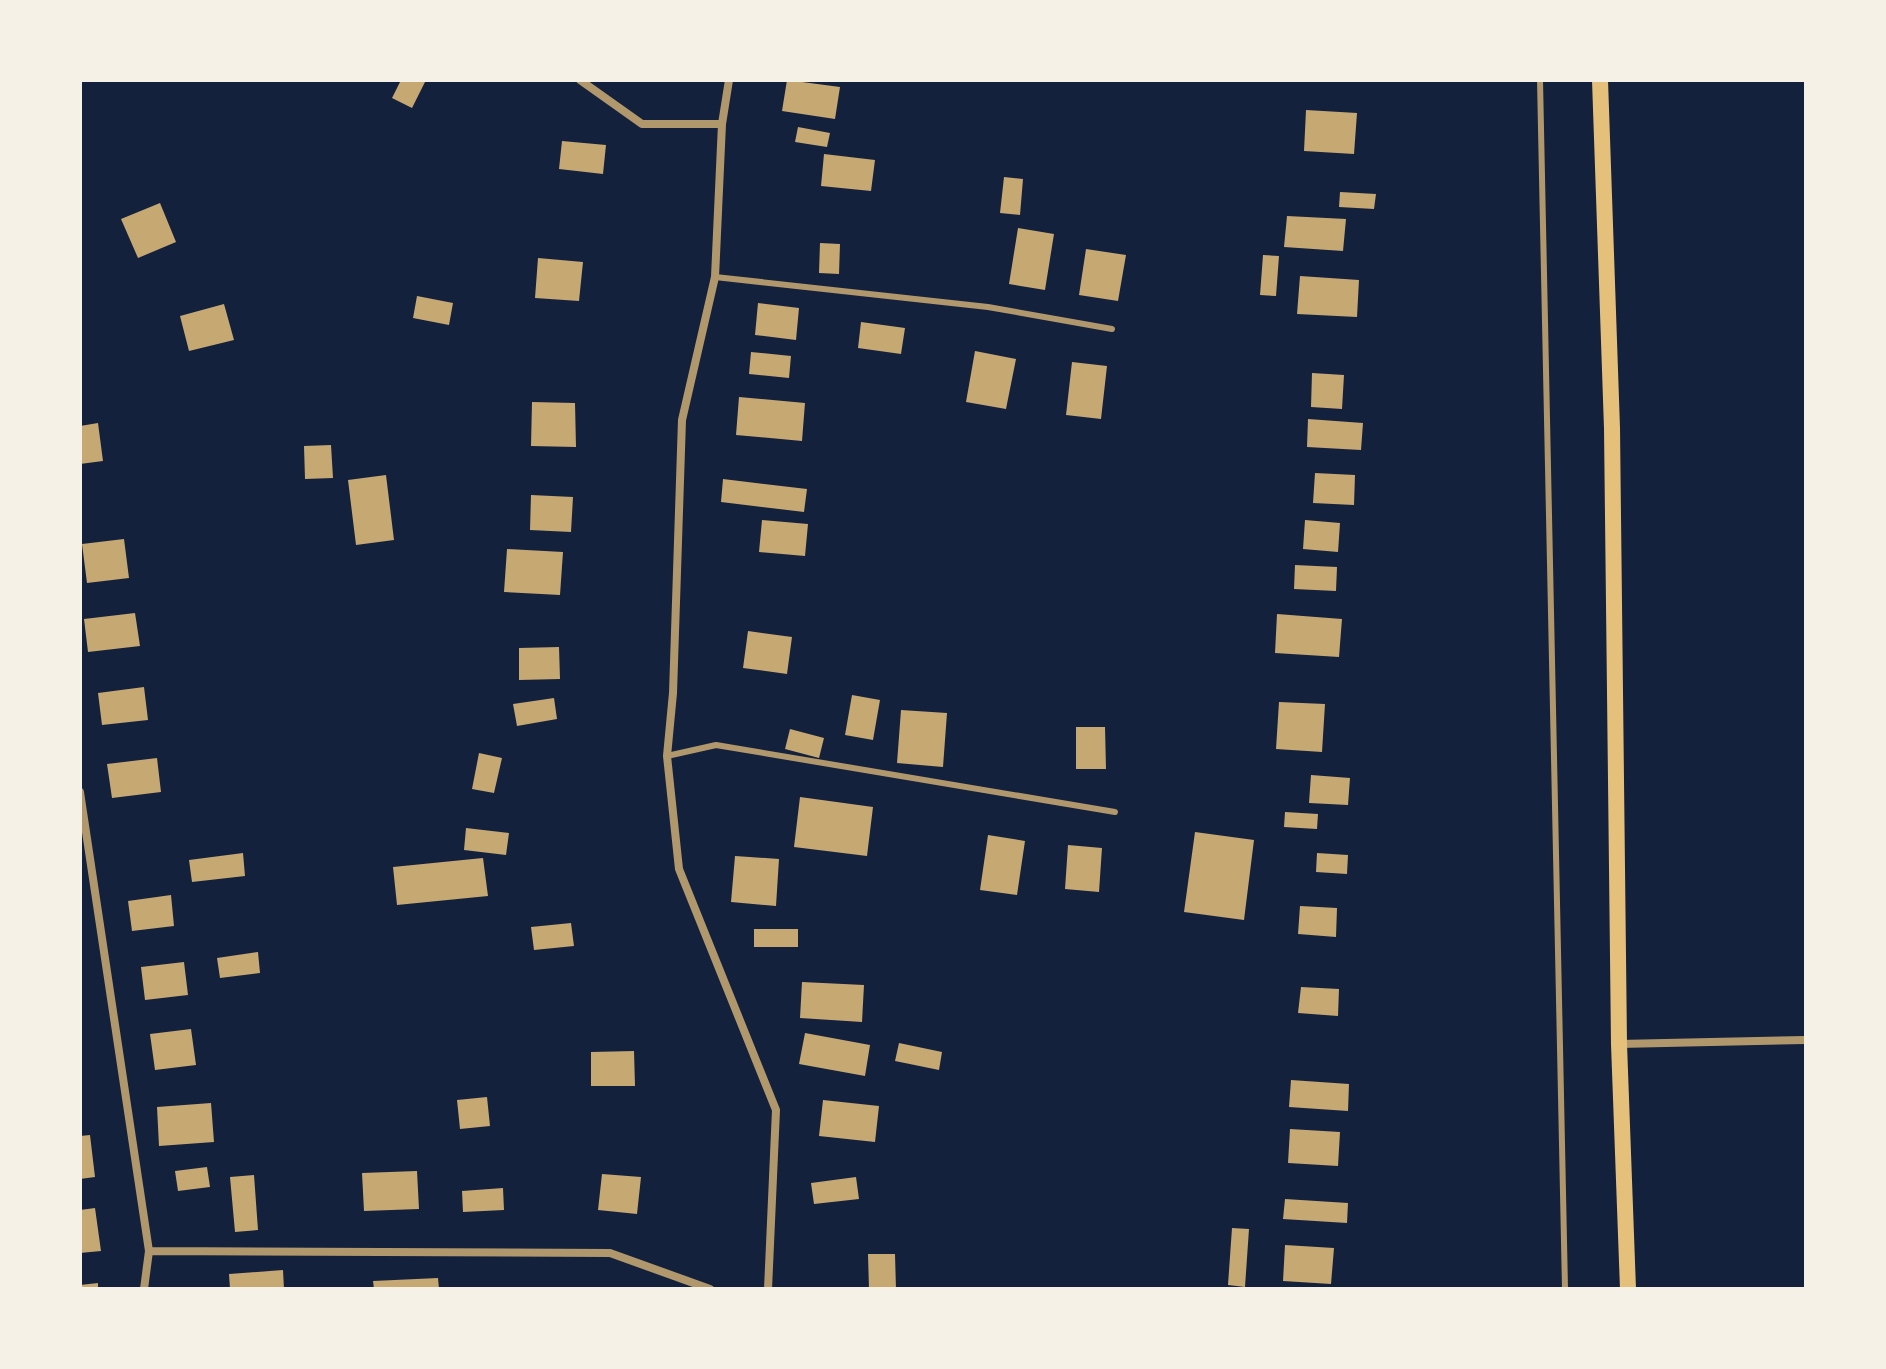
<svg xmlns="http://www.w3.org/2000/svg" width="1886" height="1369" font-family="Manrope,sans-serif">
<style>
.building{fill:#c6a872}
.lines{fill:none;stroke-linecap:round;stroke-linejoin:round}
.service{stroke:#b1986c;stroke-width:6}
.minor{stroke:#b1986c;stroke-width:8}
.secondary{stroke:#e5c07b;stroke-width:16}
</style>
<rect width="100%" height="100%" fill="#14213d"/>
<!-- building -->
<path class="building" d="M401,80H426L412,108L392,98Z
M787,80L840,87L835,119L782,111Z
M1306,110L1357,113L1354,154L1304,151Z
M798,127L830,133L827,147L795,142Z
M562,141L606,145L603,174L559,169Z
M824,154L875,160L871,191L821,186Z
M1004,177L1023,179L1020,215L1000,213Z
M1340,192L1376,194L1374,209L1339,207Z
M160,203L176,242L138,258L121,219Z
M1287,216L1346,219L1343,251L1284,247Z
M1018,228L1054,234L1045,290L1009,284Z
M820,243L840,244L839,274L819,273Z
M1086,249L1126,255L1118,301L1079,295Z
M1263,255L1279,256L1276,296L1260,295Z
M538,258L583,262L579,301L535,298Z
M1300,276L1359,280L1357,317L1297,314Z
M417,296L453,303L449,325L413,318Z
M758,303L799,308L796,340L755,335Z
M224,304L234,340L189,351L180,316Z
M861,322L905,328L901,354L858,348Z
M975,351L1016,359L1006,409L966,402Z
M751,352L791,356L789,378L749,374Z
M1072,362L1107,366L1101,419L1066,415Z
M1312,373L1344,375L1342,409L1311,407Z
M739,397L805,403L802,441L736,435Z
M532,402L575,403L576,447L531,446Z
M1308,419L1363,423L1361,450L1307,447Z
M98,423L103,461L80,464V426Z
M331,445L333,478L305,479L304,446Z
M1315,473L1355,475L1354,505L1313,503Z
M386,475L394,540L356,545L348,480Z
M723,479L807,489L804,512L721,502Z
M531,495L573,497L571,532L530,530Z
M762,520L808,524L805,556L759,552Z
M1305,520L1340,523L1338,552L1303,549Z
M124,539L129,578L87,583L82,544Z
M507,549L563,552L560,595L504,592Z
M1295,565L1337,567L1336,591L1294,589Z
M135,613L140,646L88,652L84,619Z
M1277,614L1342,619L1339,657L1275,653Z
M748,631L792,637L787,674L743,668Z
M559,647L560,679L519,680V648Z
M144,687L148,720L102,725L98,693Z
M852,695L880,700L873,740L845,735Z
M554,698L557,719L517,726L513,704Z
M1279,702L1325,704L1322,752L1276,749Z
M901,710L947,713L943,767L897,763Z
M1076,727H1105L1106,769H1076Z
M790,729L824,738L819,758L785,749Z
M479,753L502,758L494,793L472,789Z
M157,758L161,792L112,798L107,764Z
M1311,775L1350,778L1348,805L1309,803Z
M800,797L873,807L867,856L794,847Z
M1285,812L1318,814L1317,829L1284,827Z
M466,828L509,833L506,855L464,850Z
M1195,832L1254,840L1244,920L1184,912Z
M988,835L1025,841L1017,895L980,890Z
M1068,845L1102,848L1099,892L1065,889Z
M243,853L245,876L192,882L189,860Z
M1317,853L1348,855L1347,874L1316,872Z
M735,856L779,859L776,906L731,902Z
M483,858L488,896L397,905L393,867Z
M171,895L174,926L132,931L128,901Z
M1300,906L1337,908L1336,937L1298,934Z
M571,923L574,946L534,950L531,927Z
M754,929H798V947H754Z
M258,952L260,973L220,978L217,958Z
M184,962L188,995L145,1000L141,967Z
M802,982L864,985L862,1022L800,1018Z
M1301,987L1339,989L1338,1016L1298,1013Z
M191,1029L196,1065L155,1070L150,1034Z
M805,1033L870,1045L865,1076L799,1064Z
M899,1043L942,1052L939,1070L895,1061Z
M634,1051L635,1086H591V1052Z
M1291,1080L1349,1084L1348,1111L1289,1107Z
M487,1097L490,1126L460,1129L457,1100Z
M823,1100L879,1106L875,1142L819,1136Z
M211,1103L214,1142L159,1146L157,1107Z
M1290,1129L1340,1132L1338,1166L1288,1163Z
M90,1135L95,1177L80,1179V1136Z
M207,1167L210,1187L178,1191L175,1171Z
M417,1171L419,1209L364,1211L362,1173Z
M602,1174L641,1177L637,1214L598,1210Z
M254,1175L258,1230L235,1232L230,1177Z
M856,1177L859,1199L814,1204L811,1183Z
M503,1188L504,1210L463,1212L462,1191Z
M1285,1199L1348,1203L1347,1223L1283,1219Z
M95,1208L101,1251L80,1253V1210Z
M1232,1228L1249,1229L1245,1287L1228,1285Z
M1285,1245L1334,1248L1331,1284L1283,1281Z
M868,1254H895L896,1289H869Z
M283,1270L284,1289H230L229,1274Z
M438,1278L439,1289H374L373,1281Z
M98,1283V1289H80V1285Z"/>
<g class="lines">
<!-- service -->
<path class="service" d="M1540,80L1565,1289
M715,277L988,307L1112,329
M667,756L716,745L1115,812"/>
<!-- minor -->
<path class="minor" d="M580,80L642,124H722
M729,80L722,124L715,277L682,420L673,693L667,756L679,869L776,1110L768,1289
M80,792L149,1251L144,1289
M1619,1044L1806,1040
M149,1251L610,1253L710,1289"/>
<!-- secondary -->
<path class="secondary" d="M1600,80L1612,428L1619,1044L1628,1289"/>
</g>
<!-- border -->
<rect width="1886" height="1369" fill="none" stroke="#f6f1e7" stroke-width="164"/>
</svg>
